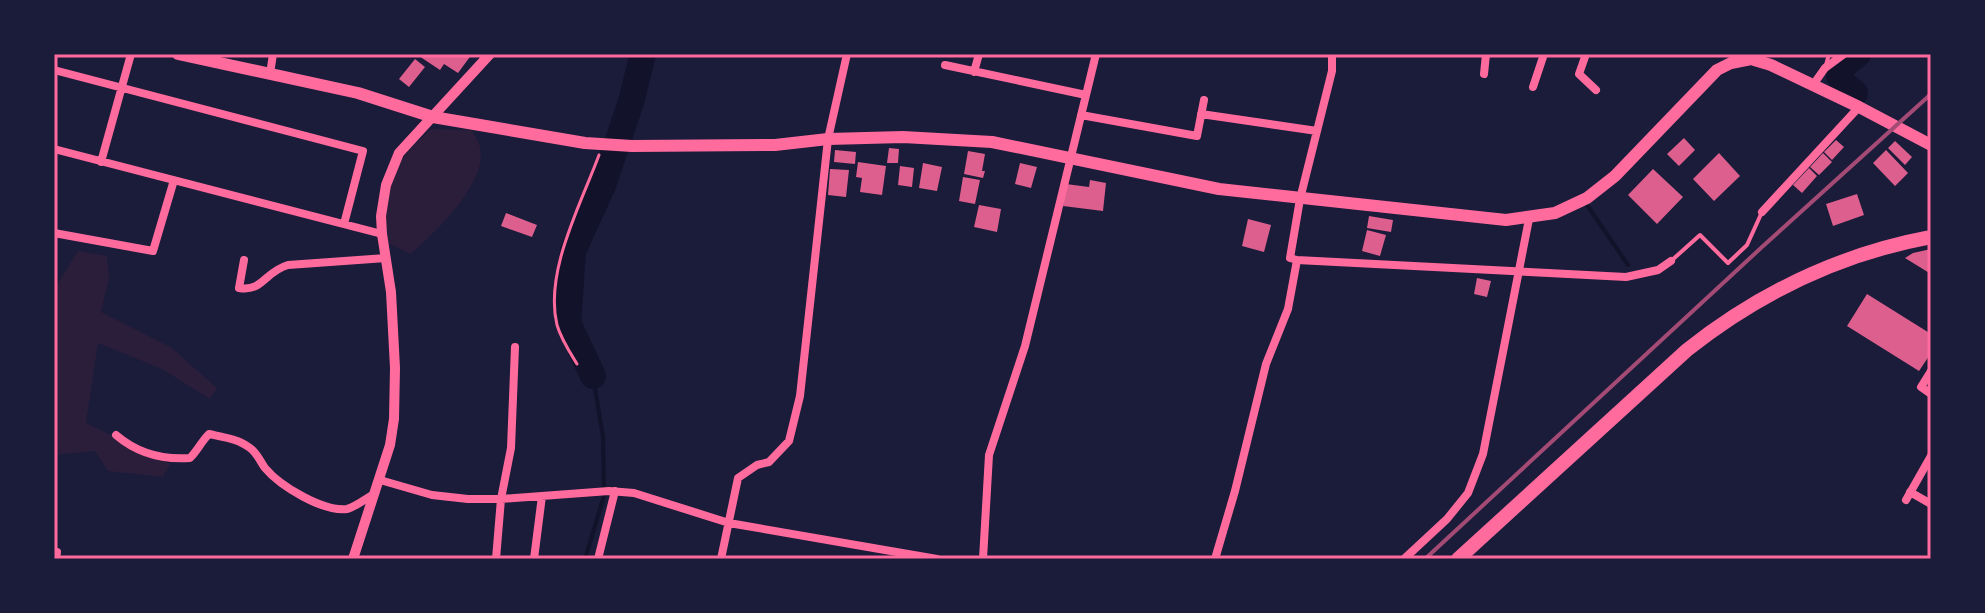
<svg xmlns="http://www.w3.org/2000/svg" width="1985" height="613" font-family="Lora,serif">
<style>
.green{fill:#2a1e3b}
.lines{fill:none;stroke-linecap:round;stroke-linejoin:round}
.stream{stroke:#12122b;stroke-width:4}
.river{stroke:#12122b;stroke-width:26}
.building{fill:#dd5f8e}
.path{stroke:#ff6b9d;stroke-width:3}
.service{stroke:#ff6b9d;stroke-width:4}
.minor{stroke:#ff6b9d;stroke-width:8}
.tertiary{stroke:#ff6b9d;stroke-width:10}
.primary{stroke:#ff6b9d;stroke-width:12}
.trunk{stroke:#ff6b9d;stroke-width:14}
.rail{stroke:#a44b75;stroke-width:4}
.neatline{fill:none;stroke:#ff6b9d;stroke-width:3}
</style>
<rect width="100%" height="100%" fill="#1b1b3a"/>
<!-- green -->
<path class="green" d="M431,129L472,130C474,135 479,142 480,147C489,181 434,235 410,254L386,242C382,185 388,168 431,129Z
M78,251L107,256L109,279L101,312L172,348L217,388L210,399L162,369L98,343L86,423L170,464L163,477L108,471L95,451L54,455V283H58Z"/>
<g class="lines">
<!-- stream -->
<path class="stream" d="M1587,205L1628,265
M585,559L604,496L603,437L593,376"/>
<!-- river -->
<path class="river" d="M1855,93L1843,83L1839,75L1841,68L1858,54
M593,376L568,323L573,251L603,185L631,102L643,54"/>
</g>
<!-- building -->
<path class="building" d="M416,54H472L458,73L444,64L440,70Z
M415,59L425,67L409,87L399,79Z
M1684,138L1695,150L1679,166L1667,154Z
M1836,140L1844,147L1832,160L1824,152Z
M1895,141L1912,157L1905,165L1888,148Z
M889,148L899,149L898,163H887Z
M835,150L856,152L855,164L834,162Z
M1886,150L1908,173L1895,186L1873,163Z
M968,151L985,154L982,171H985L983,178L964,174Z
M1719,153L1740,176L1714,201L1693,179Z
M1823,153L1832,162L1819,175L1810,167Z
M858,162L886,166L882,195L860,192L862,178L856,177Z
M923,163L942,167L937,191L919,188Z
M1020,163L1037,167L1031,188L1015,184Z
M900,166L914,168L912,187L898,185Z
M1809,168L1817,176L1802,193L1793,185Z
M830,169L849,170L846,197L828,195Z
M1653,169L1683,197L1657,224L1628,195Z
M963,177L980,180L975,204L959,201Z
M1090,180L1106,183L1103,211L1063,206L1066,184L1089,187Z
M1857,194L1864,215L1833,226L1826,204Z
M979,205L1001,209L997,232L974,227Z
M506,213L537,225L532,237L501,226Z
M1369,216L1393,220L1391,232L1367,228Z
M1248,219L1271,225L1264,252L1242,246Z
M1367,230L1386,235L1380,256L1362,251Z
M1931,249V274L1905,258L1913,253Z
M1477,278L1491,281L1487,297L1474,294Z
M1867,294L1931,334V353L1919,371L1847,326Z"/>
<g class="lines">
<!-- path -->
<path class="path" d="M577,364C569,351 561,339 557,325C544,272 581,204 599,155"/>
<!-- service -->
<path class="service" d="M1826,65L1829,54
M1671,261L1700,235L1728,263L1747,245L1762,212"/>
<!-- minor -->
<path class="minor" d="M1586,54L1579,74L1596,90
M945,65L1086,95
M54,70L363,151L344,224
M974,72L979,54
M270,74L273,54
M1484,74L1486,54
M1813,85L1825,68L1844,54
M1533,87L1544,54
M1201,114L1317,131
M1081,115L1197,136L1204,100
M54,149L382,234
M101,162L131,54
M1762,212L1859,107
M54,233L153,251L174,180
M244,260L239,288C263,292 264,272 288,265L386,258
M1297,260L1626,277L1658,270L1671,261
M1931,371L1921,387L1931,394
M116,435C137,453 162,460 190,458C198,450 201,442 209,434C223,437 239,439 250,448C257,453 260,461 265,468C280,486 323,512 347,509C355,507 367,498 374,494
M380,480L432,495L468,499H501L609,491L634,493L729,523L937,559
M1910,492L1931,504
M1906,500L1931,456
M56,559L57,552
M496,559L501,499L511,448L515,347
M534,559L542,496
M598,559L615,491
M721,559L738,478L757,465L769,462L789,441L800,396L828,139L847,54
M983,559L989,455L1025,346L1096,54
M1215,559L1235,491L1266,364L1288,309L1297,260L1290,258L1300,199L1332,71V54
M1404,559L1447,519L1468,493L1483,454L1529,219"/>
<!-- tertiary -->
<path class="tertiary" d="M353,559L390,445L394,419L395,368L391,292L382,234L381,216L386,185L399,153L490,54"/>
<!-- primary -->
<path class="primary" d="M178,54L358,93L433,117L585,143L632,146L775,145L828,139L903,137L992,142L1219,189L1506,220L1555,213L1587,198L1615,176L1717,70L1731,63L1751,59L1771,65L1859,107L1931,145"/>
<!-- trunk -->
<path class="trunk" d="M1458,559L1687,350C1760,292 1840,254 1931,237"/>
<!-- rail -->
<path class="rail" d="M1425,559L1762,247L1931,94"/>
</g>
<!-- border -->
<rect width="1985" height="613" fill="none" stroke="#1b1b3a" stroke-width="112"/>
<rect x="56" y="56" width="1873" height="501" class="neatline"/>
</svg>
